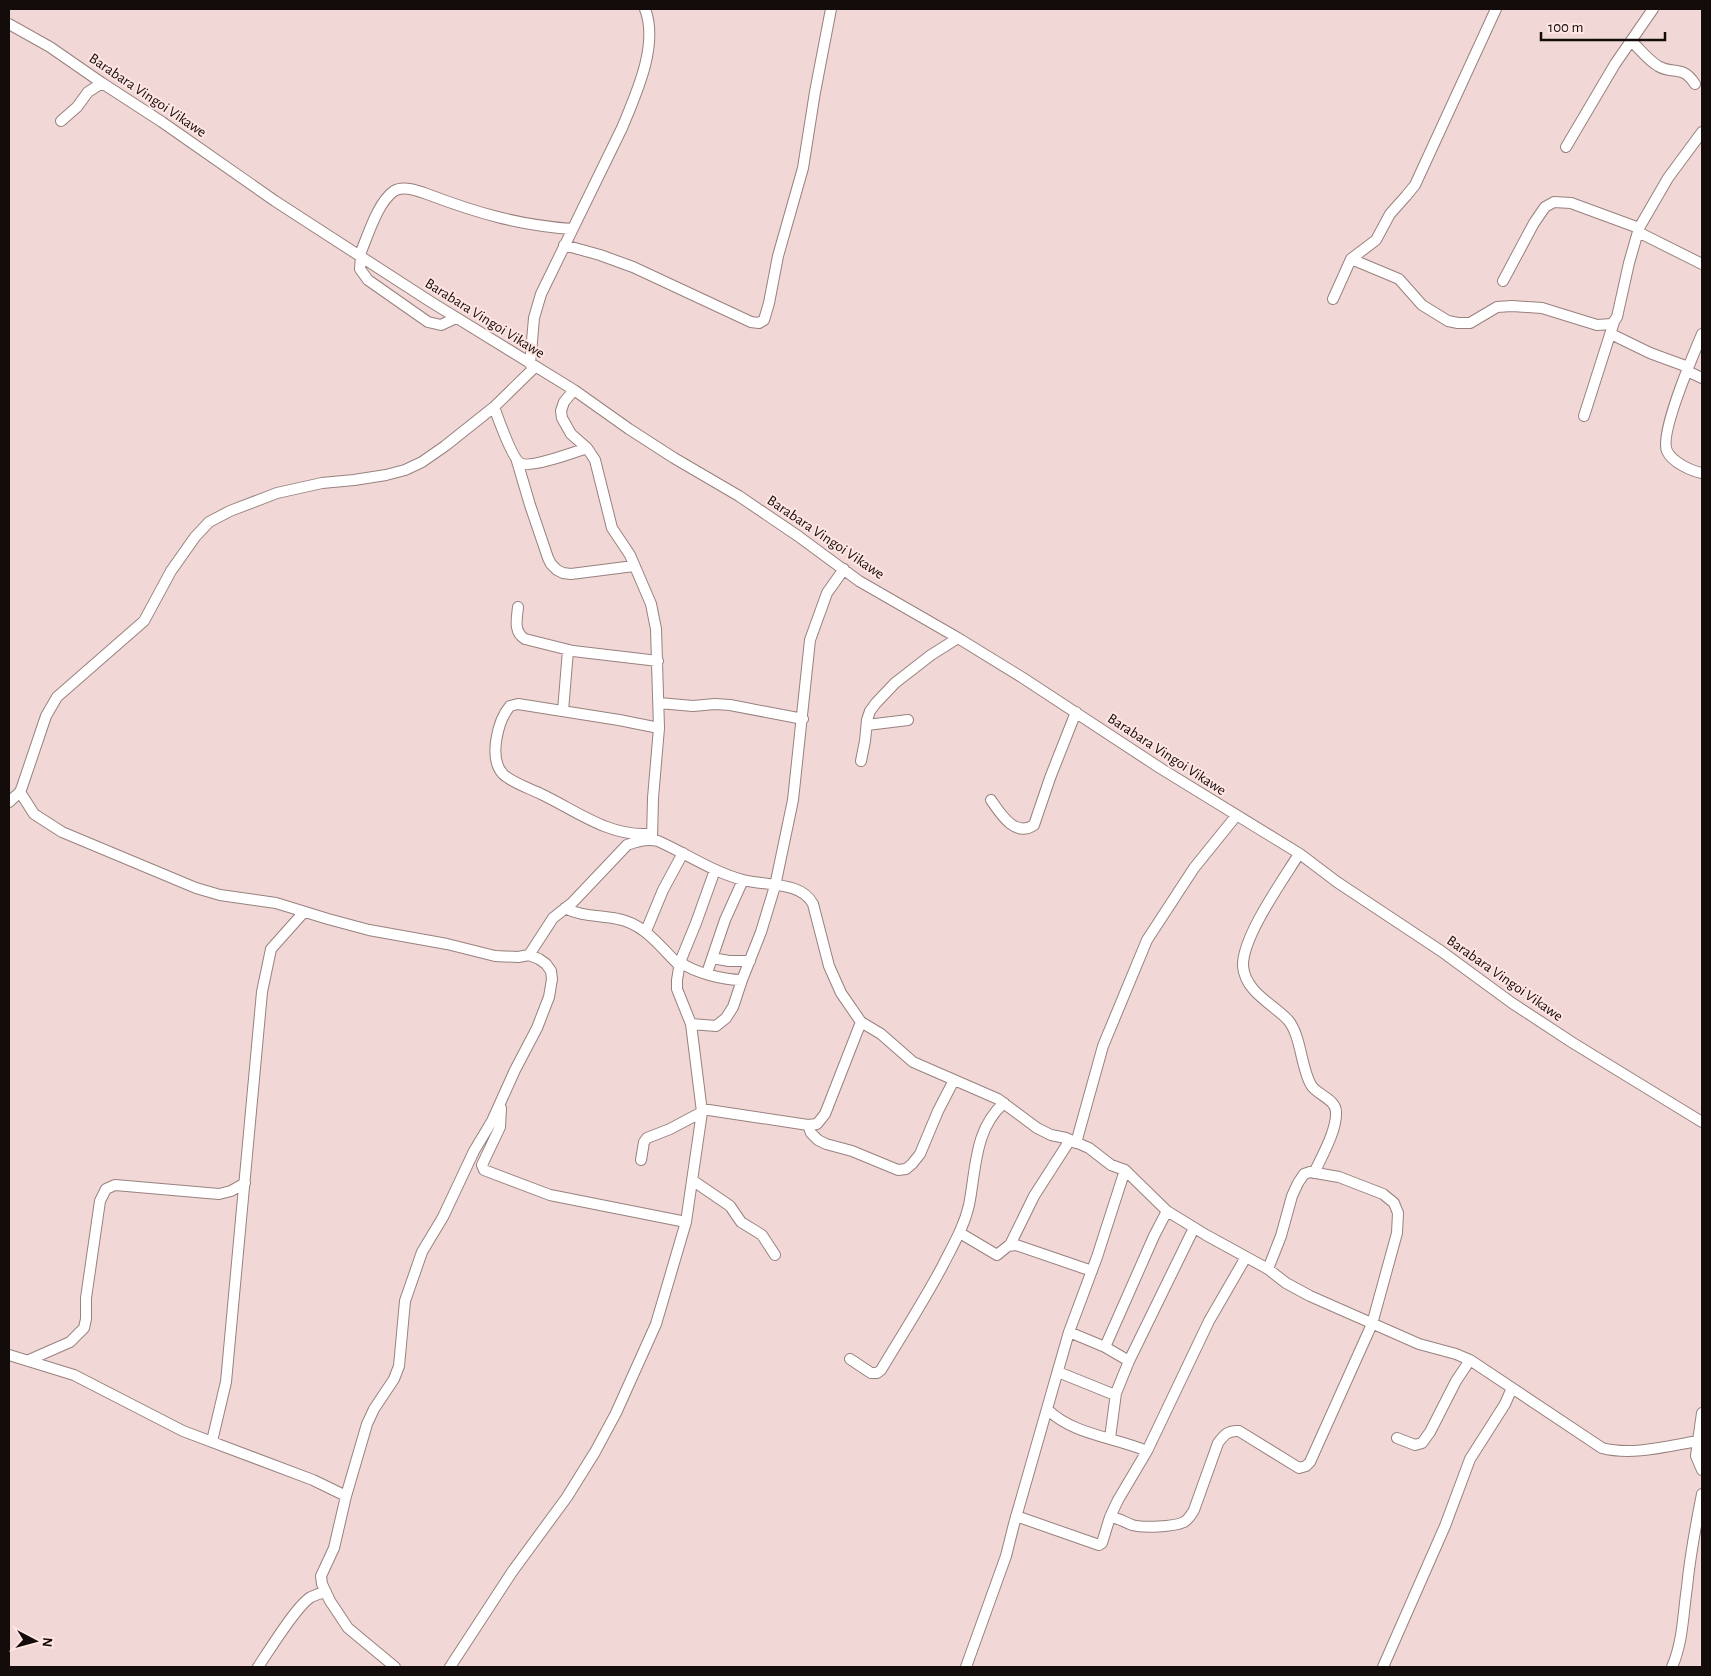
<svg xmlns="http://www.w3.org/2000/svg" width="1711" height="1676" font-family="'Alegreya Sans',sans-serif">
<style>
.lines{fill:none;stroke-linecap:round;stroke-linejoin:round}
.street-casing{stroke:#98817f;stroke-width:12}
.street{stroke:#fff;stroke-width:10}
.labels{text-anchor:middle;stroke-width:4;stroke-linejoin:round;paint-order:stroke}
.street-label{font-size:15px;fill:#140c0b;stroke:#ffe5e3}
</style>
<rect width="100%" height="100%" fill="#f1d8d6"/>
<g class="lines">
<defs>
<path id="street" d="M9,24L50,47L102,83L162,122L275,201L312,225L431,302L574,390L629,429L674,458L739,496L798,536L859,581L958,638L1023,678L1160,768L1300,854L1337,882L1441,951L1512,1003L1573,1043L1702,1122
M1631,41C1640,49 1647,59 1658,66C1673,75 1682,64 1695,84
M61,121L77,107L88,92L102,83
M1566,147L1615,64L1653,9
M1638,232L1702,264
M564,245L600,255L633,267L751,322L759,323L764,320L769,303L778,256L803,168L815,92L831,9
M360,254C368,236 377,203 394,191C403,185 419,191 427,194C477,213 518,225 572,229
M361,256L360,269L368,280L428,322L441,325L456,318
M1351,259L1399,279L1422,305L1448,321L1458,323H1470L1497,307L1512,306L1542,308L1597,325L1612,324L1617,317L1629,263L1639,228L1668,178L1702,132
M1503,281L1534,223L1545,207L1554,202L1571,203L1639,228
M1333,299L1351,259L1376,240L1390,214L1406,196L1415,185L1496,9
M1611,334L1650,353L1688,367
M1702,334C1694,353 1659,434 1667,451C1672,462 1691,471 1702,473
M530,364L534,318L541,294L622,128C636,94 659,45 645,9
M1687,371L1702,378
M574,390L564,402L561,411L562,418L571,434L587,448L595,460L612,528L630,555L651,604L656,629L659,728L653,798L652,839
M494,407C498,418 512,458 520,463C529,469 575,452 587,448
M1584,416L1614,322
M517,461L530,505L548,558L551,564L557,570L563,573L571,574L634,566
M518,607C517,618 513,632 525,639L573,651L658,661
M659,703L693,706L715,704L730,705L803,719
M563,711L568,650
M867,725L908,720
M861,761L865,741L867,720L870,711L876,703L895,683L931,655L958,638
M20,792L34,814L62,832L196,888L220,895L276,903L328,919L369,930L447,944L495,956L518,957L529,955L553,918L572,903L627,845C637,841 647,838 658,841C687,854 713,872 743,880C765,886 801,881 813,904L829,966L841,993L861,1022L881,1034L913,1062L998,1099L1037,1128L1051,1135L1066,1138L1089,1148L1111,1165L1125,1170L1167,1211L1206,1235L1268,1269L1286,1283L1310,1296L1419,1344L1456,1354L1470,1360L1602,1448C1632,1456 1668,1446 1698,1441L1702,1413
M991,800C1000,813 1015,838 1034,825L1050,778L1076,712
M9,802L20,792L22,787L46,716L57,697L144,621L171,571L195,537L209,522L230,511L277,493L322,483L354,480L386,475L405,470L422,462L445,446L494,407L535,367
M647,834C608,836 575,810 541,794C529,788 512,783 503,774C488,758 498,720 510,706L518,704L619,720L659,728
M1299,854C1283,880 1242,937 1243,966C1245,992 1273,1004 1288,1020C1301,1035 1301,1068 1311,1085C1317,1095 1336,1099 1336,1112C1337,1130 1322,1156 1314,1173
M565,908C582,917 600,915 618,919C645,924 661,948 679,965
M646,931L663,890L683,853
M712,958L729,961H750
M680,962C695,973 724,980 742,980
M707,973L725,920L743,880
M691,1024L716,1026L726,1018L733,1007L742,980L761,932L775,886L793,800L810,640L827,593L844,569
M501,1108L500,1127L482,1165L484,1170L550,1195L686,1222
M702,1109L808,1125L817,1124L825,1114L861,1022
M808,1125L811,1133L818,1140L826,1144L852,1151L898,1170L906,1169L912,1164L920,1154L938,1111L954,1080
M1076,1143L1103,1046L1147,940L1194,868L1236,816
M641,1160L644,1142L647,1138L670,1129L702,1112
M692,1180L730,1206L741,1222L762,1235L775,1255
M960,1233L997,1255L1008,1246L1016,1245L1092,1271
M1010,1245L1034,1196L1070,1140
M1069,1332L1105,1347L1129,1361
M1105,1347L1154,1236L1167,1211
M9,1355L74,1375L183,1431L313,1480L346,1496
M850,1359L871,1373H877L881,1370C902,1335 924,1301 943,1265C953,1245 964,1227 969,1205C976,1170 974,1129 1004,1103
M29,1360L70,1342L84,1328L86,1319V1298L100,1201L106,1189L115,1185L219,1194L231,1191L245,1183
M1058,1372L1115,1395
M1048,1410C1074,1435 1114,1437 1147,1451
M1110,1438L1116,1393L1129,1361L1194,1228
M1397,1438L1415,1445L1422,1443L1430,1432L1456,1381L1470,1360
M212,1441L226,1382L262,992L271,949L304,912
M1698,1441L1696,1456L1702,1470
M1016,1516L1099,1545L1102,1543L1110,1517L1118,1500L1147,1451L1209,1321L1246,1257
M1110,1517C1119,1518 1124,1522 1132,1525C1143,1528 1174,1527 1184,1522C1189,1519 1191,1515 1194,1510L1218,1443C1224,1435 1228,1430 1239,1431L1299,1468L1306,1466L1310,1462L1372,1324L1397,1233L1398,1213L1394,1203L1383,1194L1339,1177L1310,1172L1304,1174L1298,1183L1292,1196L1281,1236L1268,1269
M258,1667C269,1651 296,1606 311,1597C315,1595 321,1593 326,1592
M395,1667L348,1628L330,1601L322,1584L321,1576L334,1548L346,1496L367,1424L374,1409L394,1379L399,1366L405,1301L422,1252L443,1217L474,1151L492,1121L515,1070L537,1028L549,997L552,979L551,971L546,964L539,959L529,955
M450,1667L512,1572L567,1497L595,1452L616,1413L656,1324L686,1222L702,1112L691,1024L677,989V980L680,962L696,923L715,870
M966,1667L1006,1556L1014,1524L1069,1332L1097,1257L1125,1170
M1383,1667L1445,1526L1470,1459L1505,1404L1512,1388
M1672,1667C1683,1642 1683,1614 1687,1587C1690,1556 1696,1524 1702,1494"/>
</defs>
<!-- street casing -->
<use href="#street" class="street-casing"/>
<!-- street -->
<use href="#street" class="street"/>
</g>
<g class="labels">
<!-- street labels -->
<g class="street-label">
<text transform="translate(148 95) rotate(34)" y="5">Barabara Vingoi Vikawe</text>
<text transform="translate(485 318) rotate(32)" y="5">Barabara Vingoi Vikawe</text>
<text transform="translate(826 537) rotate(34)" y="5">Barabara Vingoi Vikawe</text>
<text transform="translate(1167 754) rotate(33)" y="5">Barabara Vingoi Vikawe</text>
<text transform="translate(1505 978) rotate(35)" y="5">Barabara Vingoi Vikawe</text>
</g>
</g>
<!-- border -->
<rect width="1711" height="1676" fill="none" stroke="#140c0b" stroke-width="20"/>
<!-- north arrow -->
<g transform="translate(35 1641) rotate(96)" stroke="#ffe5e3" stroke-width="4" paint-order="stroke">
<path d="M0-4L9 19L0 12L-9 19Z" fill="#140c0b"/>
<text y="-8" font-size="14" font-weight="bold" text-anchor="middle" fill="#140c0b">N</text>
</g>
<!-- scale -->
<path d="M1541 32v8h124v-8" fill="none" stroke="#140c0b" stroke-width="2.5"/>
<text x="1548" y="32" font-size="15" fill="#140c0b" stroke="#ffe5e3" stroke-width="4" paint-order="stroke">100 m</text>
</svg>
